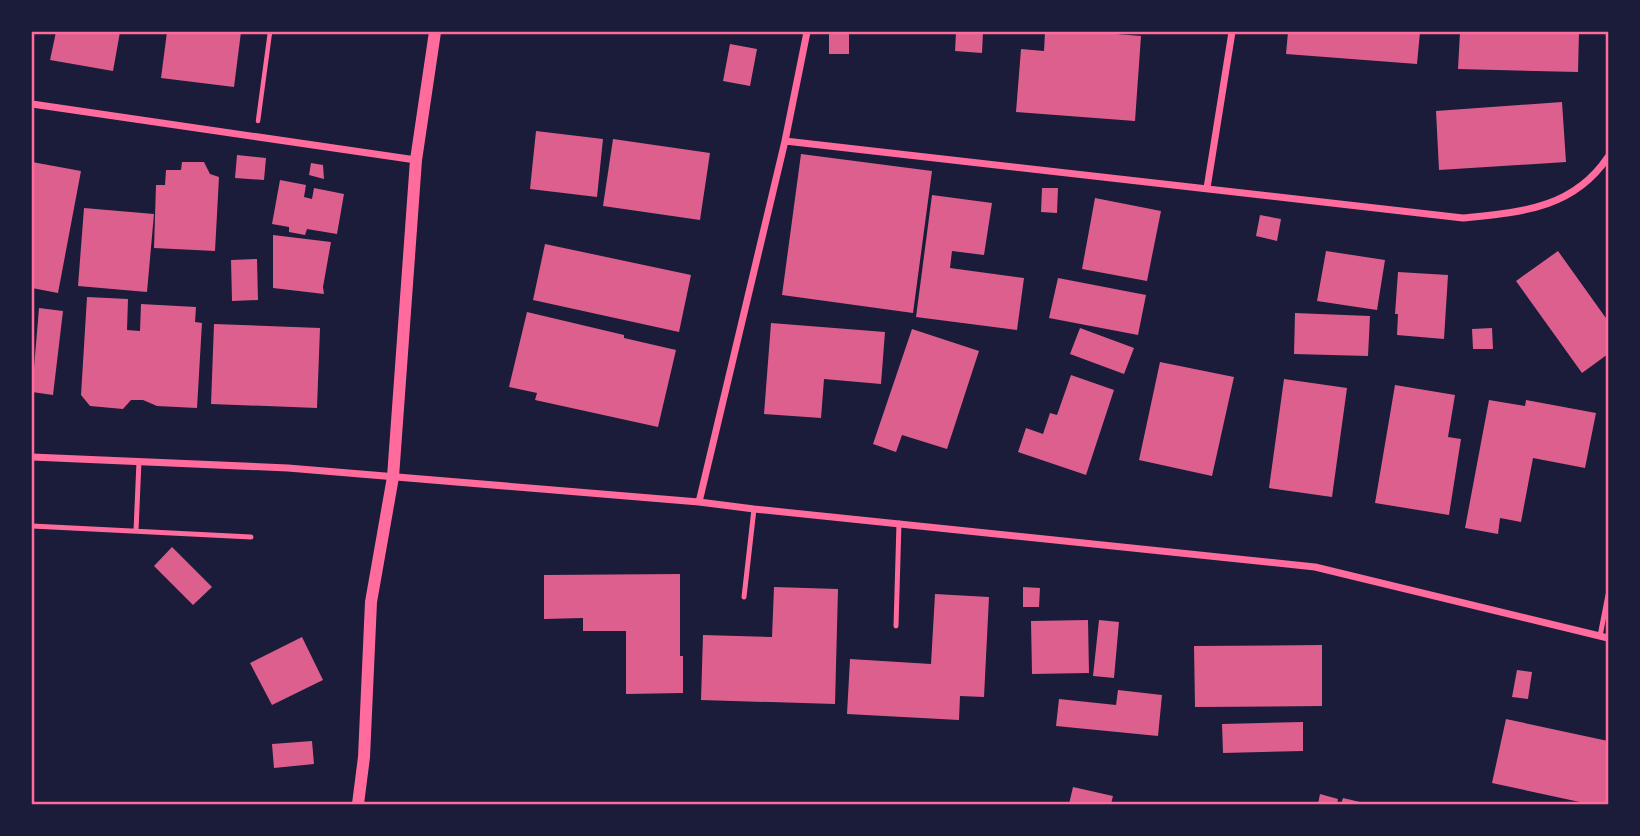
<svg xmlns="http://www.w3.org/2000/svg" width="1640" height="836" font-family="'Varela Round',sans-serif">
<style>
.building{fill:#dd5f8e}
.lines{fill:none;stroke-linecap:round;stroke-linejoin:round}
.path{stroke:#ff6b9d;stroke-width:4.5}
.service{stroke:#ff6b9d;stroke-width:5}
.minor{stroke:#ff6b9d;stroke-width:7}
.tertiary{stroke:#ff6b9d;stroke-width:12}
.neatline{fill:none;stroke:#ff6b9d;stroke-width:2.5}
</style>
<rect width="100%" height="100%" fill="#1b1b3a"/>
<!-- building -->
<path class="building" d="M56,32H120L113,71L50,60Z
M167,32H241L234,87L161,78Z
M829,32H849V54H829Z
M956,32H983L982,53L955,51Z
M1045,32H1091L1141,36L1135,121L1016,112L1021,49L1044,51Z
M1288,32H1420L1417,64L1286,54Z
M1460,32H1579L1578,72L1458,69Z
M730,44L757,49L750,86L723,81Z
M1562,102L1566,162L1439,170L1436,111Z
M536,131L603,139L597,197L530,189Z
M613,139L710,153L700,220L603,206Z
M801,154L932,171L913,313L782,295Z
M237,155L266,158L264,180L235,178Z
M32,162L81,171L58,293L32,288Z
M182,162H204L210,174L219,177L215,251L154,248L156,185H165L166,170H181Z
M311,163L323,165L324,179L309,175Z
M280,180L306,185L304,197L312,199L314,188L344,194L337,234L307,229L305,235L289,232V227L272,224Z
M1042,188H1058L1057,213L1041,212Z
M932,195L992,203L984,255L952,251L950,268L1024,278L1017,330L916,317Z
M1095,198L1161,211L1147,281L1082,269Z
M84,208L154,214L147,292L78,286Z
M1260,215L1281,219L1277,241L1256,236Z
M273,235L331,242L323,287L324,294L273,288Z
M545,244L691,275L679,332L533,300Z
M1326,251L1385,260L1377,310L1317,301Z
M1558,251L1608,321V354L1582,373L1516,281Z
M257,259L258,300L232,301L231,260Z
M1398,272L1448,275L1444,339L1397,335L1398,314H1395Z
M1058,278L1146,295L1138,335L1049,318Z
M87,297L128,299L127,330L140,331L141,304L196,307L195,322L202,323L197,408L157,406L143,400H131L123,409L90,406L81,395Z
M39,308L63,311L53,395L32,392Z
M527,312L624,335V338L676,350L658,427L535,400L537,393L509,387Z
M1295,313L1370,316L1368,356L1294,354Z
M771,323L885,332L881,384L824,379L821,418L764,414Z
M214,324L320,328L317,408L211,404Z
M1080,328L1134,348L1124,374L1070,354Z
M1492,328L1493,349H1473L1472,329Z
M912,329L979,351L947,449L902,435L896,452L873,444Z
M1160,362L1234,377L1212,476L1139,460Z
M1071,375L1114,390L1086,475L1018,452L1026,428L1043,434L1050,413L1057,415Z
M1284,379L1347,388L1332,497L1269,488Z
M1395,385L1455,395L1448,437L1461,439L1449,515L1375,503Z
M1489,400L1525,406L1526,400L1596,413L1585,468L1533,458L1521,522L1500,518L1498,534L1465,528Z
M172,547L212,587L193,605L154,566Z
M680,574V656H683V693L626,694V631H583V618L544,619V575Z
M774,587L838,589L835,704L701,700L703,635L772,637Z
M1023,587L1040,588L1039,607H1023Z
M935,594L989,597L984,697L960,696L959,720L847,714L850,659L931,664Z
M1088,620L1089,673L1032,674L1031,621Z
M1099,620L1119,622L1114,678L1093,676Z
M302,637L323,680L272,705L250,663Z
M1322,645V706L1195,707L1194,646Z
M1517,670L1532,672L1528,699L1512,697Z
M1118,690L1162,695L1158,736L1056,726L1059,699L1116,705Z
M1506,719L1608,741V804H1589L1492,783Z
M1303,722V751L1223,753L1222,724Z
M312,741L314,764L274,768L272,744Z
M1073,787L1113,796L1111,804H1069Z
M1320,794L1338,799L1337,804H1318Z
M1343,798L1360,802V804H1341Z"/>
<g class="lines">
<!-- path -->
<path class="path" d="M258,121L270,32"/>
<!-- service -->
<path class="service" d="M32,526L251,537
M136,531L139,461
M744,597L754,509
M896,626L899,523
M1600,636L1608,595"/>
<!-- minor -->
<path class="minor" d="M32,104L416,160
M785,141L807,32
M1207,188L1232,32
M32,457L288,468L699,502L754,509L1315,567L1608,638
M699,502L785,141L1463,218C1521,212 1573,209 1608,157"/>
<!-- tertiary -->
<path class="tertiary" d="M358,804L364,757L371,602L393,477L416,160L435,32"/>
</g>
<!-- border -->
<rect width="1640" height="836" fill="none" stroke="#1b1b3a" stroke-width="66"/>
<rect x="33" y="33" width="1574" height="770" class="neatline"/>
</svg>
